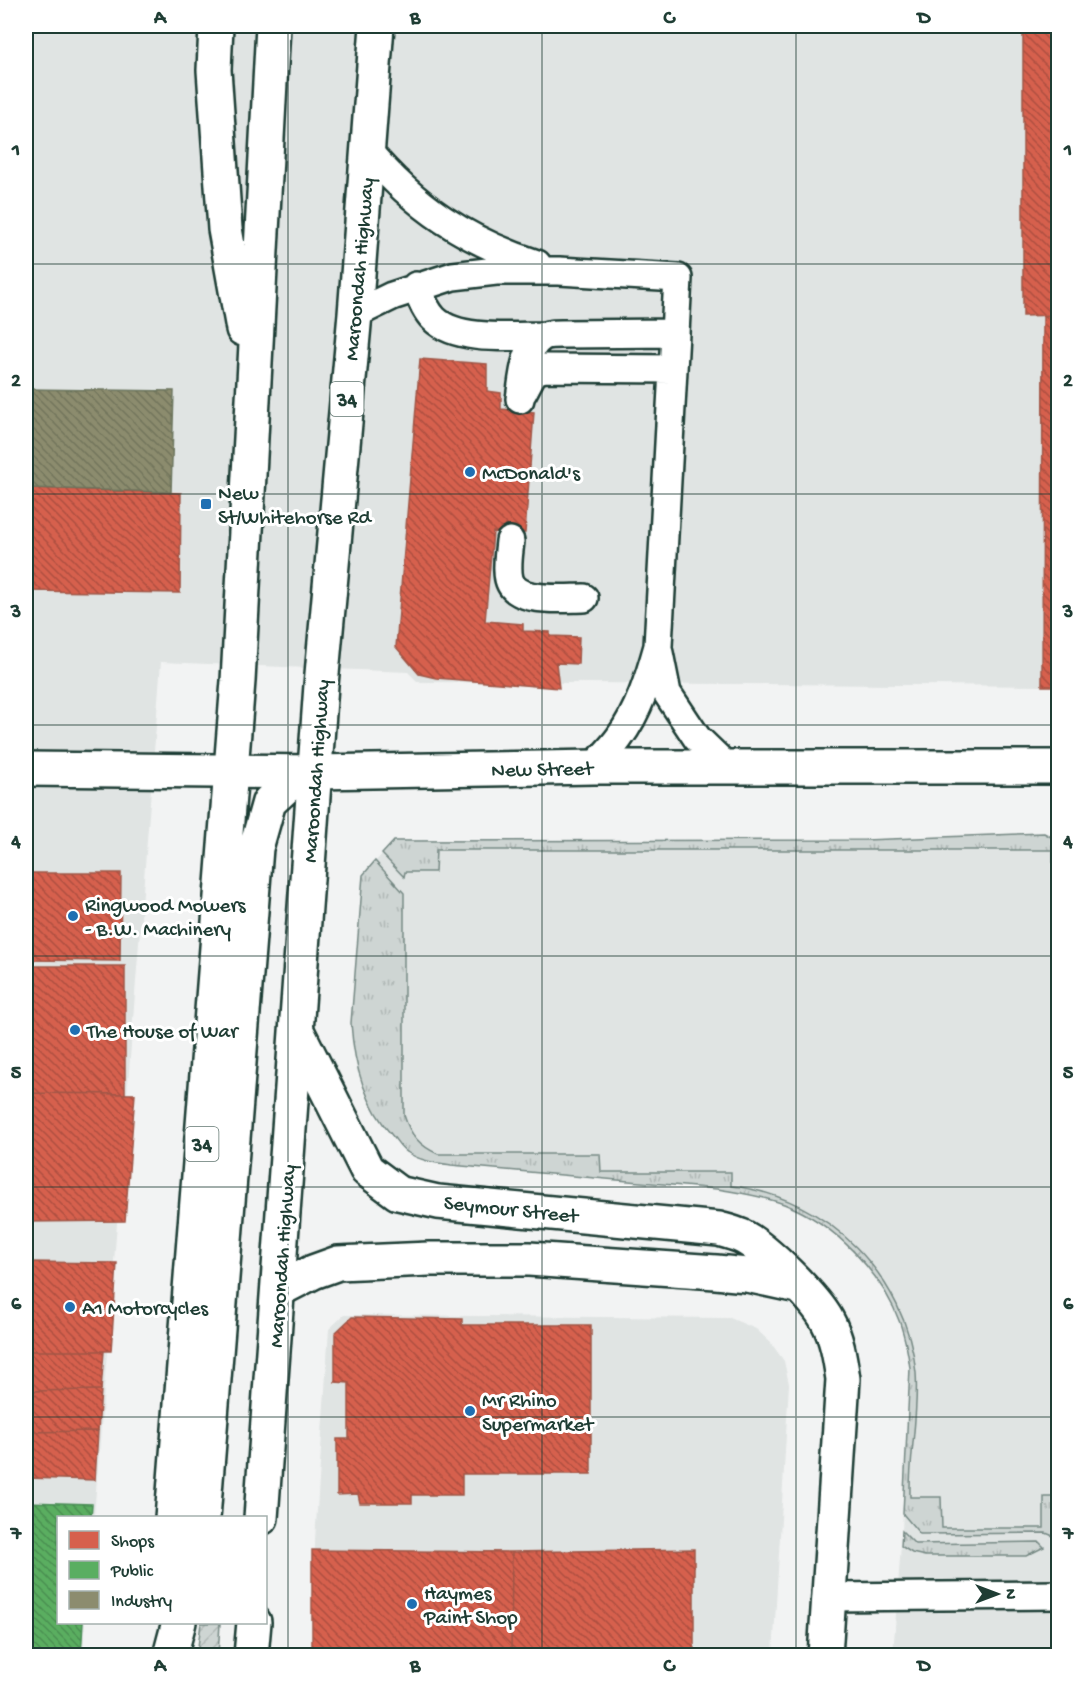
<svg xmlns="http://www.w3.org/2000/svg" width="1084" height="1681" font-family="'Gochi Hand',sans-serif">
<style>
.built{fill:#e0e4e3}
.grass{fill:url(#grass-tufts);stroke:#768984;stroke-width:1.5}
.garden{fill:url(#garden-furrows);stroke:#768984;stroke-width:1.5}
.shops{fill:url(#shops-back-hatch);stroke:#9f5646;stroke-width:1.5}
.public{fill:url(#public-back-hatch);stroke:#488c54;stroke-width:1.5}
.industry{fill:url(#industry-back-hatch);stroke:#6b745d;stroke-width:1.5}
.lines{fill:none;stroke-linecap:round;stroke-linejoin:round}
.service-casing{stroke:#1f3d34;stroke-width:32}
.minor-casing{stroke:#1f3d34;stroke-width:38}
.tertiary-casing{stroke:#1f3d34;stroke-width:38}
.trunk-casing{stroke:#1f3d34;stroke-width:38}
.service{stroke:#fff;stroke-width:27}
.minor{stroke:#fff;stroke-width:33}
.tertiary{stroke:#fff;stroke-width:33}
.trunk{stroke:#fff;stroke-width:33}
.grid{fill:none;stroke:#1f3d34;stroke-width:1.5;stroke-opacity:0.55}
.poi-dot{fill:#1f6fb2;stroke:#fff;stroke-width:2}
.labels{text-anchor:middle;stroke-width:6;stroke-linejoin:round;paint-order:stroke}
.shield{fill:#fff;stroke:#627771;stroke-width:1.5}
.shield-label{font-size:20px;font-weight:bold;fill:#1f3d34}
.street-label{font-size:21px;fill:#1f3d34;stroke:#fff}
.poi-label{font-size:21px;fill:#1f3d34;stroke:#fff;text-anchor:start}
.neatline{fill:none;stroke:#1f3d34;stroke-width:2}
.grid-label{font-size:20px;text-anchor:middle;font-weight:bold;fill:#1f3d34}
</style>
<defs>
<pattern id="grass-tufts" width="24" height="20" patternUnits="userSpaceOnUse" patternTransform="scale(1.5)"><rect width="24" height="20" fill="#ced5d3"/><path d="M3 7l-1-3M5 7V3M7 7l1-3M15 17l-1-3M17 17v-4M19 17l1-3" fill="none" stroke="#b0b8b6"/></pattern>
<pattern id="garden-furrows" width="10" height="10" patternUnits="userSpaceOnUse" patternTransform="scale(1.5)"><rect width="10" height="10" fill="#ced5d3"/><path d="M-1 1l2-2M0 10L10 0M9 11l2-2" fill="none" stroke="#b0b8b6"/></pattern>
<pattern id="shops-back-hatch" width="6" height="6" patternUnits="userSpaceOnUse" patternTransform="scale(1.5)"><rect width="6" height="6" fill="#d6604d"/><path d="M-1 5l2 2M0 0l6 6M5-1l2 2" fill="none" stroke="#ad5041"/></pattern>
<pattern id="public-back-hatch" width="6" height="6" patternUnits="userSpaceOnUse" patternTransform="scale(1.5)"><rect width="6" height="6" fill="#5aae61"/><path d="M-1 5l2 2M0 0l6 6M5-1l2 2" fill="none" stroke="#4a8f51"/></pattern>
<pattern id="industry-back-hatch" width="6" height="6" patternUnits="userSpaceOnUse" patternTransform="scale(1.5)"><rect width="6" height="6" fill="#8c8c6e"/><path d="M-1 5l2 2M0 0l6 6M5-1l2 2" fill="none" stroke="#72745b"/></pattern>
</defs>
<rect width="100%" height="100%" fill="#f2f3f3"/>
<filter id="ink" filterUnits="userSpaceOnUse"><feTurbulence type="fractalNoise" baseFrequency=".0167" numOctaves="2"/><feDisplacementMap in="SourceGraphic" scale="12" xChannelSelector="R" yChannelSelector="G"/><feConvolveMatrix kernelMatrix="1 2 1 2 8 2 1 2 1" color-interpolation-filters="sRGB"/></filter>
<g filter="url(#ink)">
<!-- built -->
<path class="built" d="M26,26H1058V686L418,682L408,672L161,662L94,1517L58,1518V1622L85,1623L83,1655L26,1656Z
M1058,833V1655H893L902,1531L910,1368L907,1346L900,1322L890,1301L876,1280L859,1258L839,1238L813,1219L785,1205L760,1197L717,1189L451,1165L407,1153L377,1115L357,1071L352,1044L351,1023L363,875L394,841L865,840Z
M344,1315L730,1318L756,1329L771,1343L784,1361L789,1384L773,1655L313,1656L315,1540L329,1329Z"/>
<!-- grass -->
<path class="grass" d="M1044,833L1058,841V883H1053V850H436L435,872H405L404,877L382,854L394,841L865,840Z
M375,861L404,893V1115C410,1135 420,1146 438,1154H600L601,1172H731V1186C827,1196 907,1277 916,1373C919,1414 909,1456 910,1497H941L942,1528H1044V1497H1058V1526L1053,1536L1046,1533L920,1534L903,1514L910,1368C908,1352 905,1338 900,1323C882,1273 834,1223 784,1204C763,1196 740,1193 717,1189L451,1165C437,1163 419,1161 407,1152C402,1149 398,1143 395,1139C365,1106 354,1066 351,1023L363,875Z
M902,1531L915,1544L1039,1542L1044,1547L1026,1556H925L912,1553L901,1546Z"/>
<!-- garden -->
<path class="garden" d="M201,1623H220L218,1655H197Z"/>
<!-- shops -->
<path class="shops" d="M1023,26H1058V315L1023,316Z
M1058,315V686H1042L1043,316Z
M420,359L487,364V391L501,393V409L534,412L525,533L493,532L485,621L523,624V631L550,632V636L579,637L578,664L556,663L559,688L436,678L419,674L396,647Z
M29,488L181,493L180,593L26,591V498H29Z
M26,873H121L120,961L26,960Z
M26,966H125V1094L26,1093Z
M26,1093L135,1094L125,1221L26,1222Z
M26,1262L117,1263L111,1351H26Z
M352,1317L462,1319V1325H591V1474H462V1495H412V1503H360L358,1494L337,1495V1439H349V1383L335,1382V1333Z
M26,1351H104L101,1390L26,1391Z
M101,1390L98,1431L27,1432L26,1391Z
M98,1431L95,1480L26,1478V1432Z
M694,1549V1656H511L512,1552Z
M312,1550L512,1552L511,1656H312Z"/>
<!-- public -->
<path class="public" d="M26,1502L92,1504L91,1518H58V1622H83L81,1656H26Z"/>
<!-- industry -->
<path class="industry" d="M26,389L174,391L171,492L29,488V498H26Z"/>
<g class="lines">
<defs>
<path id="service" d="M367,150C415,207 466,241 537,264
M416,286C421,298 425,310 434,319C458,342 513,336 544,336
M355,314L392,296L453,276L496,271H559L678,278L658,646C649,678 639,711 619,738C612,748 602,757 594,767
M523,392L534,371L545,368L673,369
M520,399C523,380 524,348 542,337C547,334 555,334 561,334L675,333
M510,541C509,553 506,567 509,579C515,604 564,598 584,598
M659,653L667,693L697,738L726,766
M829,1597L1058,1595"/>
<path id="minor" d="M297,1031L367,1170L398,1193L438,1202L719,1229C726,1231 734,1233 741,1236C763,1246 816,1299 827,1320C837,1338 840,1359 843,1379L825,1656
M278,1290L313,1272L338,1263L429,1259H529L716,1272L747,1275L798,1286"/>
<path id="tertiary" d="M26,769L315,772L594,767H1058"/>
<path id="trunk" d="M216,26L214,70L225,229L243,329
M172,1518L238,681L273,26
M203,1518L256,848L269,802L294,779L315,772
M261,1518L321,685L355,314L377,26
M170,1656L179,1622
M251,1656L254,1622"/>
</defs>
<!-- service casing -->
<use href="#service" class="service-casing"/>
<!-- minor casing -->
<use href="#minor" class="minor-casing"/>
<!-- tertiary casing -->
<use href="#tertiary" class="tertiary-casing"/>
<!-- trunk casing -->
<use href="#trunk" class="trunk-casing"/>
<!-- service -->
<use href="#service" class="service"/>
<!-- minor -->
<use href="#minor" class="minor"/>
<!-- tertiary -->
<use href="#tertiary" class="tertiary"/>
<!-- trunk -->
<use href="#trunk" class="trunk"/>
</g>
</g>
<!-- grid -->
<path class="grid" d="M288,26V1656M542,26V1656M796,26V1656M26,264H1058M26,494H1058M26,725H1058M26,956H1058M26,1187H1058M26,1417H1058"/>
<!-- markers -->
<g class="poi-dot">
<circle cx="470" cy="472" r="6"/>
<rect x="200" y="498" width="12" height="12" rx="3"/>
<circle cx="73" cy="916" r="6"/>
<circle cx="75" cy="1030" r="6"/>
<circle cx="70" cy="1307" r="6"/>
<circle cx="470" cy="1411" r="6"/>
<circle cx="412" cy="1604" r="6"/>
</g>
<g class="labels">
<!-- shield labels -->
<g class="shield">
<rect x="330.5" y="382" width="33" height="34" rx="4.5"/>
<rect x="185.5" y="1127" width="33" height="34" rx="4.5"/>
</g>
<g class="shield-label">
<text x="347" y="406">34</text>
<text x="202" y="1151">34</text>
</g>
<!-- street labels -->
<g class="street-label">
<text transform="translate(358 269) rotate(-85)" y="7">Maroondah Highway</text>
<text transform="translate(542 768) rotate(-1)" y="7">New Street</text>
<text transform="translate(315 771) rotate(-86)" y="7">Maroondah Highway</text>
<text transform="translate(511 1208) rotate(6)" y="7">Seymour Street</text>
<text transform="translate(281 1256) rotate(-86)" y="7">Maroondah Highway</text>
</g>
<!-- poi labels -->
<g class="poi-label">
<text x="482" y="479">McDonald's</text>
<text x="218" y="499">New<tspan x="218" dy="24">St/Whitehorse Rd</tspan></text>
<text x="85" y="911">Ringwood Mowers<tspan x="85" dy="24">- B.W. Machinery</tspan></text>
<text x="87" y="1037">The House of War</text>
<text x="82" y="1314">A1 Motorcycles</text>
<text x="482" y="1406">Mr Rhino<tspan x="482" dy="24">Supermarket</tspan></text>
<text x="424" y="1599">Haymes<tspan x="424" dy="24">Paint Shop</tspan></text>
</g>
</g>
<!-- margin -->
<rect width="1084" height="1681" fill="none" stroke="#fff" stroke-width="66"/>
<!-- legend -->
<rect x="57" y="1516" width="210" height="108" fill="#ffffff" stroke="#a5b1ae" stroke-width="1.5"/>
<rect x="69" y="1531" width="30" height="18" fill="#d6604d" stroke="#a5b1ae" stroke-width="1.5"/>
<text x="111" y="1546" font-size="18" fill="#1f3d34">Shops</text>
<rect x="69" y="1561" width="30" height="18" fill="#5aae61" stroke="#a5b1ae" stroke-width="1.5"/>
<text x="111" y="1576" font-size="18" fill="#1f3d34">Public</text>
<rect x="69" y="1591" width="30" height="18" fill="#8c8c6e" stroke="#a5b1ae" stroke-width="1.5"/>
<text x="111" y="1606" font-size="18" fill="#1f3d34">Industry</text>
<!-- north arrow -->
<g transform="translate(997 1594) rotate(90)" stroke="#ffffff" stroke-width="4.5" paint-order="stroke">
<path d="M0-4.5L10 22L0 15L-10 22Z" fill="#1f3d34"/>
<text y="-9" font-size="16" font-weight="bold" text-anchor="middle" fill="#1f3d34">N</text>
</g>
<rect x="33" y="33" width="1018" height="1615" class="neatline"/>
<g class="grid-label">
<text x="160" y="23">A</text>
<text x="415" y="23">B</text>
<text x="669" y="23">C</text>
<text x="924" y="23">D</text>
<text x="16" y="155">1</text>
<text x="1068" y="155">1</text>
<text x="16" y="386">2</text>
<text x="1068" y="386">2</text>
<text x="16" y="617">3</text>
<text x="1068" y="617">3</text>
<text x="16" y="847">4</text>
<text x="1068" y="847">4</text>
<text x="16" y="1078">5</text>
<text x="1068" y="1078">5</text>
<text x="16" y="1309">6</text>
<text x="1068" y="1309">6</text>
<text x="16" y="1539">7</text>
<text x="1068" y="1539">7</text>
<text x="160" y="1671">A</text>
<text x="415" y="1671">B</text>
<text x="669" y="1671">C</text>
<text x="924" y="1671">D</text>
</g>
</svg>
